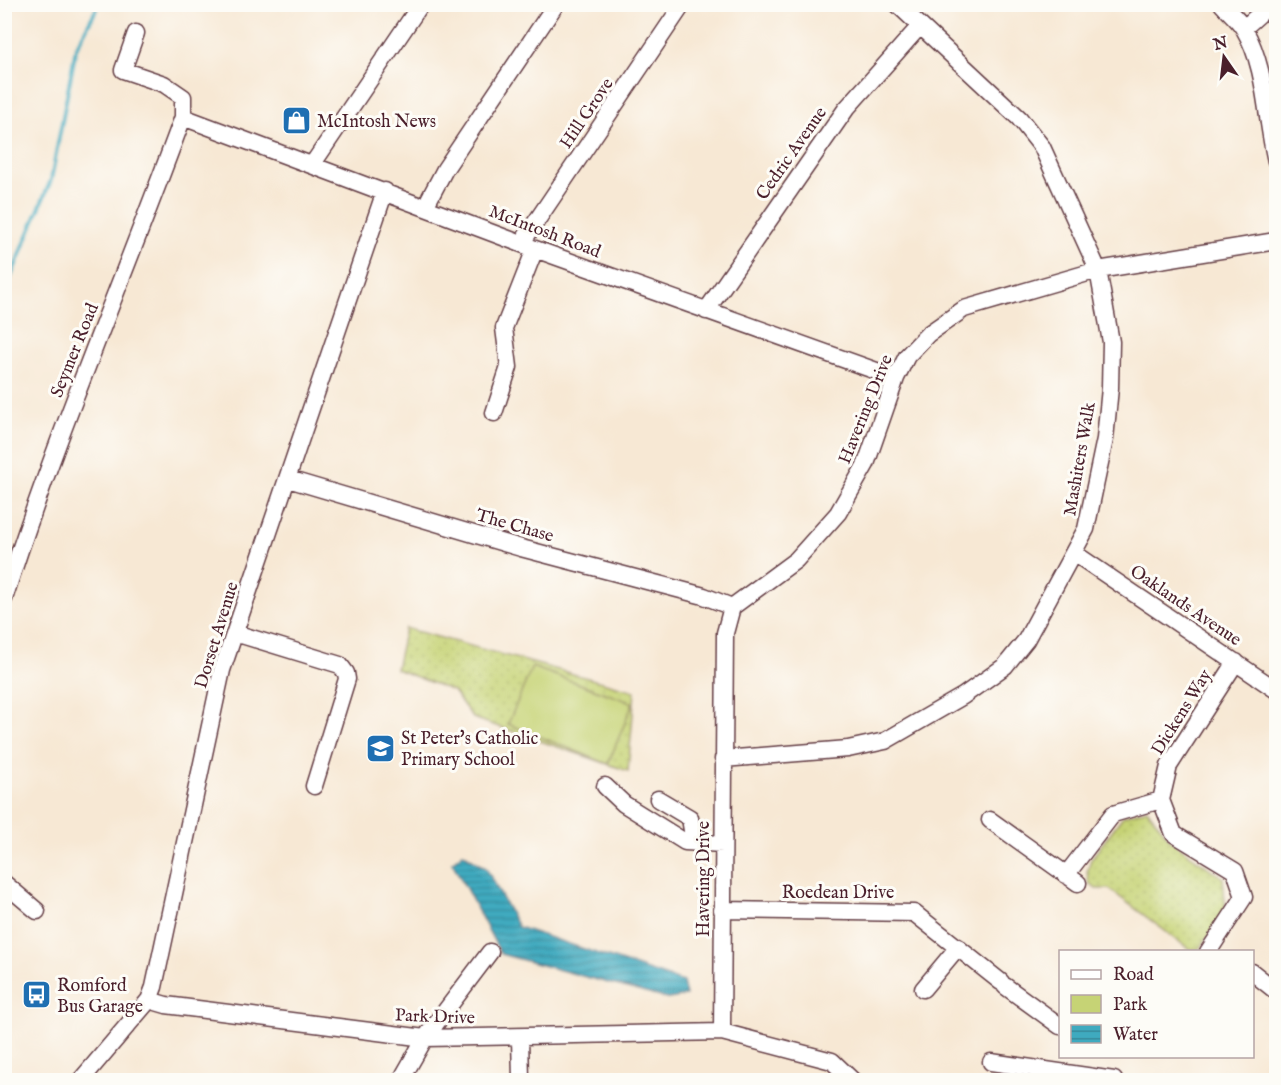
<svg xmlns="http://www.w3.org/2000/svg" width="1281" height="1085" font-family="'IM FELL English',serif">
<style>
.green{fill:url(#green-dots);stroke:#887950;stroke-width:1.5}
.pitch{fill:#c6d375;stroke:#887950;stroke-width:1.5}
.water{fill:url(#water-rules);stroke:#446475;stroke-width:1.5}
.lines{fill:none;stroke-linecap:round;stroke-linejoin:round}
.stream{stroke:#3faabf;stroke-width:4}
.minor-casing{stroke:#643d44;stroke-width:19}
.minor{stroke:#fff;stroke-width:16}
.labels{text-anchor:middle;stroke-width:6;stroke-linejoin:round;paint-order:stroke}
.street-label{font-size:18px;fill:#4a1f2b;stroke:#fdfcf7}
.poi-label{font-size:18px;fill:#4a1f2b;stroke:#fdfcf7;text-anchor:start}
</style>
<defs>
<pattern id="green-dots" width="8" height="8" patternUnits="userSpaceOnUse" patternTransform="scale(1.5)"><rect width="8" height="8" fill="#c6d375"/><path d="M2 2h.1M6 6h.1" fill="none" stroke="#acb565" stroke-width="1.8" stroke-linecap="round"/></pattern>
<pattern id="water-rules" width="6" height="5" patternUnits="userSpaceOnUse" patternTransform="scale(1.5)"><rect width="6" height="5" fill="#3faabf"/><path d="M0 2.5h6" fill="none" stroke="#378a9b"/></pattern>
</defs>
<rect width="100%" height="100%" fill="#fdfcf7"/>
<filter id="ink" filterUnits="userSpaceOnUse"><feTurbulence type="fractalNoise" baseFrequency=".0167" numOctaves="2"/><feDisplacementMap in="SourceGraphic" scale="12" xChannelSelector="R" yChannelSelector="G"/><feConvolveMatrix kernelMatrix="1 2 1 2 8 2 1 2 1" color-interpolation-filters="sRGB"/></filter>
<filter id="wash" filterUnits="userSpaceOnUse"><feTurbulence type="fractalNoise" baseFrequency=".008" numOctaves="4" result="noise"/><feDisplacementMap in="SourceGraphic" scale="24" xChannelSelector="R" yChannelSelector="G"/><feGaussianBlur stdDeviation="1.35" result="paint"/><feColorMatrix in="noise" values="0 0 0 0 0 0 0 0 0 0 0 0 0 0 0 0 0 1.4 0 .05"/><feComposite in="paint" operator="in"/></filter>
<g filter="url(#wash)">
<rect width="100%" height="100%" fill="#f7e8d4"/>
<!-- green -->
<path class="green" d="M405,628L635,691L628,771L473,718L453,691L396,669Z
M1147,809L1171,841L1223,878L1226,913L1199,949H1189L1109,889H1096L1089,883L1087,872L1091,859L1123,816Z"/>
<!-- pitch -->
<path class="pitch" d="M532,667L633,703L608,764L508,724Z"/>
<!-- water -->
<path class="water" d="M463,853L486,868L518,927L683,982L686,996L668,999L501,954L452,862Z"/>
<g class="lines">
<!-- stream -->
<path class="stream" d="M4,293L51,180L76,48L99,4"/>
</g>
</g>
<g filter="url(#ink)">
<g class="lines">
<defs>
<path id="minor" d="M1222,4C1229,12 1239,20 1244,29C1267,68 1265,117 1276,161
M4,5L5,4
M1244,28L1271,4
M183,117L535,249L896,378
M312,165L421,4
M425,207L445,169L556,4
M521,244L683,4
M706,311L846,109L920,26
M494,413L509,367L504,328L535,249
M288,479L521,548L704,596L732,607
M1074,553L1276,690
M4,599C56,435 124,278 183,117V97L164,84L123,70L136,33
M235,633L340,665L346,673L347,679L314,786
M723,759L848,749L885,741L963,696L1005,666L1026,640L1086,529L1105,439L1110,388L1111,342L1098,270L1042,147L1019,118L897,4
M605,786L624,804L685,842L723,844
M658,799L690,818L694,843
M990,820L1078,883
M1066,875L1113,814L1161,800
M4,883L37,911
M722,910L914,913L1001,982
M1208,952L1244,897L1235,871L1174,834L1161,800L1169,766L1236,662
M1252,972L1276,991
M1005,986L1060,1026
M923,989L958,947
M149,1000L166,1005L425,1038L722,1032L832,1061L852,1080
M722,1032L725,633L732,607L796,560L838,513L866,464L896,378L907,356L928,334L964,309L1098,270L1276,241
M520,1037L521,1080
M991,1062L1114,1080
M81,1080L149,1000L154,987L222,670L385,191
M401,1080L425,1038L490,952"/>
</defs>
<!-- minor casing -->
<use href="#minor" class="minor-casing"/>
<!-- minor -->
<use href="#minor" class="minor"/>
</g>
</g>
<!-- icons -->
<defs>
<symbol id="shop-square" viewBox="-11 -11 22 22"><rect x="-9" y="-9" width="18" height="18" rx="4" fill="#1f6fb2" stroke="#fdfcf7"/><path d="M-5-2.5h2.3a2.7 3.5 0 0 1 5.4 0H5L5.5 6h-11ZM-1.5-2.5h3a1.5 2.3 0 0 0-3 0Z" fill="#fff"/></symbol>
<symbol id="school-square" viewBox="-11 -11 22 22"><rect x="-9" y="-9" width="18" height="18" rx="4" fill="#1f6fb2" stroke="#fdfcf7"/><path d="M0-5L7-2L0 1L-7-2ZM-4 1L0 2.5L4 1V4Q0 6-4 4Z" fill="#fff"/></symbol>
<symbol id="bus-square" viewBox="-11 -11 22 22"><rect x="-9" y="-9" width="18" height="18" rx="4" fill="#1f6fb2" stroke="#fdfcf7"/><path d="M-5-6H5V4H4V6H2V4H-2V6H-4V4H-5ZM-3.5-4V0h7V-4ZM-3.5 1.2v1.5H-2V1.2ZM2 1.2v1.5H3.5V1.2Z" fill="#fff"/></symbol>
</defs>
<g fill-rule="evenodd">
<use href="#shop-square" x="280" y="104" width="33" height="33"/>
<use href="#school-square" x="364" y="732" width="33" height="33"/>
<use href="#bus-square" x="20" y="978" width="33" height="33"/>
</g>
<g class="labels">
<!-- street labels -->
<g class="street-label">
<text transform="translate(586 113) rotate(-56)" y="6">Hill Grove</text>
<text transform="translate(791 153) rotate(-55)" y="6">Cedric Avenue</text>
<text transform="translate(545 231) rotate(21)" y="6">McIntosh Road</text>
<text transform="translate(74 350) rotate(-68)" y="6">Seymer Road</text>
<text transform="translate(865 409) rotate(-68)" y="6">Havering Drive</text>
<text transform="translate(1079 459) rotate(-80)" y="6">Mashiters Walk</text>
<text transform="translate(515 525) rotate(16)" y="6">The Chase</text>
<text transform="translate(1186 605) rotate(34)" y="6">Oaklands Avenue</text>
<text transform="translate(216 635) rotate(-73)" y="6">Dorset Avenue</text>
<text transform="translate(1181 712) rotate(-58)" y="6">Dickens Way</text>
<text transform="translate(703 879) rotate(-90)" y="6">Havering Drive</text>
<text x="838" y="898">Roedean Drive</text>
<text transform="translate(435 1016) rotate(2)" y="6">Park Drive</text>
</g>
<!-- poi labels -->
<g class="poi-label">
<text x="317" y="127">McIntosh News</text>
<text x="401" y="744">St Peter's Catholic<tspan x="401" dy="21">Primary School</tspan></text>
<text x="57" y="991">Romford<tspan x="57" dy="21">Bus Garage</tspan></text>
</g>
</g>
<!-- margin -->
<rect width="1281" height="1085" fill="none" stroke="#fdfcf7" stroke-width="24"/>
<!-- legend -->
<rect x="1059" y="950" width="195" height="108" fill="#fdfcf7" stroke="#b5a4a5" stroke-width="1.5"/>
<rect x="1071" y="970" width="30" height="9" fill="#ffffff" stroke="#b5a4a5" stroke-width="1.5"/>
<text x="1113" y="980" font-size="18" fill="#4a1f2b">Road</text>
<rect x="1071" y="995" width="30" height="18" fill="#c6d375" stroke="#b5a4a5" stroke-width="1.5"/>
<text x="1113" y="1010" font-size="18" fill="#4a1f2b">Park</text>
<rect x="1071" y="1025" width="30" height="18" fill="url(#water-rules)" stroke="#b5a4a5" stroke-width="1.5"/>
<text x="1113" y="1040" font-size="18" fill="#4a1f2b">Water</text>
<!-- north arrow -->
<g transform="translate(1224 57) rotate(346)" stroke="#fdfcf7" stroke-width="4.5" paint-order="stroke">
<path d="M0-4.5L10 22L0 15L-10 22Z" fill="#4a1f2b"/>
<text y="-9" font-size="16" font-weight="bold" text-anchor="middle" fill="#4a1f2b">N</text>
</g>
</svg>
